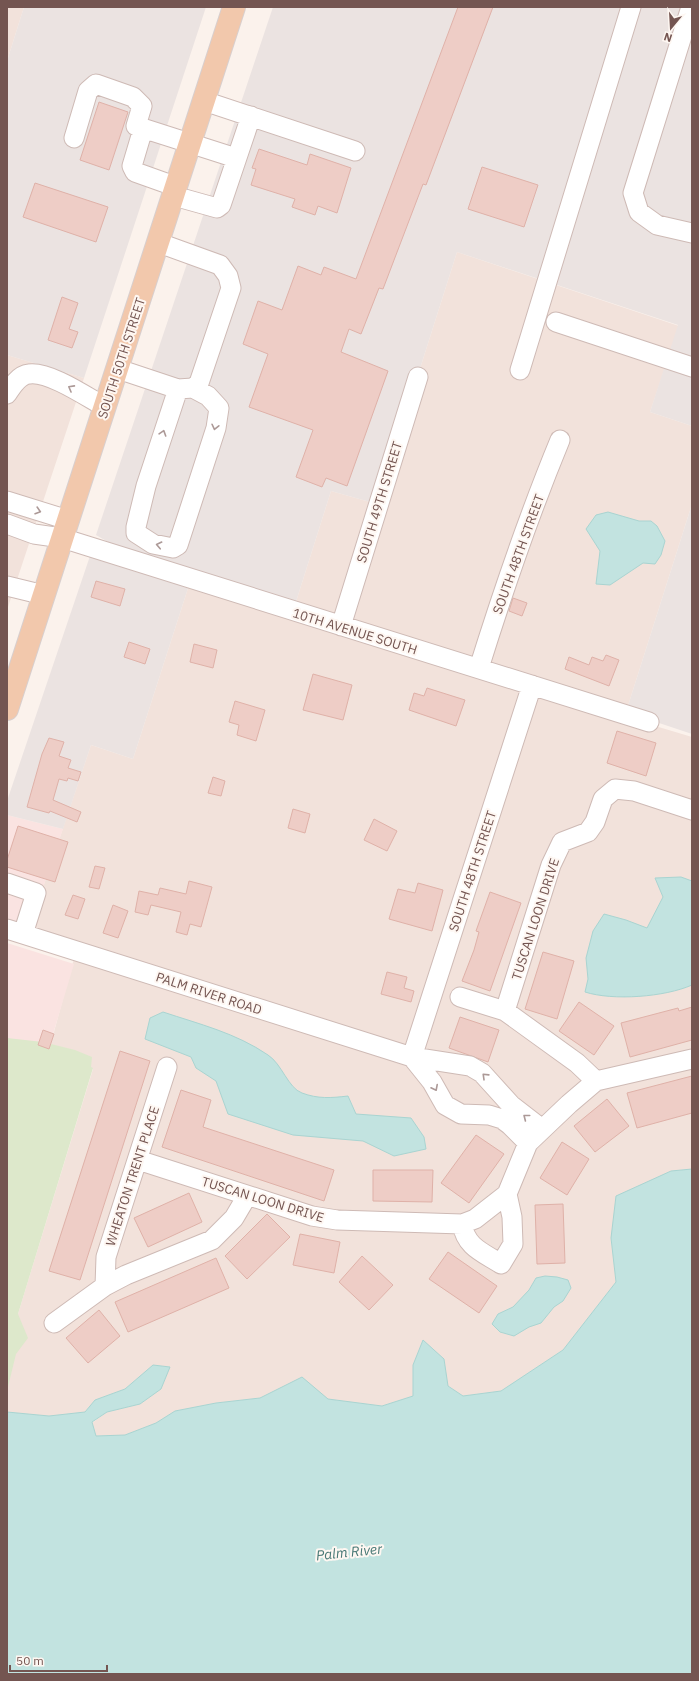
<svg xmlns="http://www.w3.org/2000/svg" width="699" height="1681" font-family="'IBM Plex Sans',sans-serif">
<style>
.residential{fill:#f2e2db}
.commercial{fill:#fae3e1}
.industrial{fill:#ebe3e1}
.green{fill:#dde8cb}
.water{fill:#c2e3e0;stroke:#a9d4d1}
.building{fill:#eecdc6;stroke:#dfb1a8}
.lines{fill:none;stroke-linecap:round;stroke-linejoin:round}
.minor-casing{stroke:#cebab5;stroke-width:21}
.major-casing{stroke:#d8cfce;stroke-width:24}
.minor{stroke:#fff;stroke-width:19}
.major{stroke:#f2c8ac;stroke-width:22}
.oneway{stroke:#ac9997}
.labels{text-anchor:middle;stroke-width:4;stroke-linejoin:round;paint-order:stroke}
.street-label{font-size:13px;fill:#745551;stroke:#fef7f2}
.water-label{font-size:14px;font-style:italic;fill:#467774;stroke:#fef7f2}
</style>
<rect width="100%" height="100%" fill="#fbf2ec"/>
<!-- residential -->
<path class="residential" d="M7,7H24L7,61Z
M457,252L679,326L650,412L692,426V504L626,712L294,608L331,491L377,504Z
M7,355L84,378L7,610Z
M190,582L535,690L692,737V1169L671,1171L611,1238L616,1282L563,1350L501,1391L463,1396L447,1385L444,1359L413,1365V1396L382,1406L328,1399L301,1378L260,1398L216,1403L175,1411L156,1423L125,1435L96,1436L92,1423L107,1412L140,1404L161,1389L170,1367L153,1365L125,1389L95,1400L85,1412L49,1416L7,1412V1350L93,1069L48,1054L76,951L30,926L91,745L133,759Z"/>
<!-- commercial -->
<path class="commercial" d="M7,815L63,829L30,926L7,919Z
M7,943L74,964L47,1054L7,1041Z"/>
<!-- industrial -->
<path class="industrial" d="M24,7H206L84,378L7,355V61Z
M273,7H692V426L650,412L678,325L457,252L377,504L331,491L294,608L122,550L96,535Z
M692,504V734L626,712Z
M90,556L190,582L133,759L91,745L63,829L7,815V801Z"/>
<!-- green -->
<path class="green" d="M7,1038L43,1042L75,1050L92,1057L91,1067L93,1068L18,1314L28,1338L16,1354L7,1391Z"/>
<!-- water -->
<path class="water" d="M608,512L639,521H651L657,526L665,541L661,555L655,564L643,563L610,585L596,584L600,551L586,529L596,515Z
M681,877L692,881V985C665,997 613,1001 585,992L588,979L586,958L593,931L604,914L626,920L647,928L663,897L655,878Z
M163,1012C199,1024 236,1033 268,1055C282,1064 288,1088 302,1093C318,1099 331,1098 348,1096L356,1114L411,1118L424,1137L426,1149L394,1156L363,1141L293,1135L228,1114L216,1081L196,1068L191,1057L145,1039L150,1018Z
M692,1169V1674H7V1412L49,1416L85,1412L95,1400L125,1389L153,1365L170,1367L161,1389L140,1404L107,1412L92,1422L96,1436L125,1435L156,1423L175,1411L216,1403L260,1398L302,1377L328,1399L382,1406L413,1396V1365L423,1340L444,1359L448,1386L463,1396L501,1391L563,1350L616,1282L611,1238L616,1196L671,1171Z
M545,1276L557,1277L568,1280L571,1288L563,1301L554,1307L541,1323L529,1327L514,1336L500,1332L492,1324L498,1314L513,1307L529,1290L536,1278Z"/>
<!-- building -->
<path class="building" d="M458,7H493L426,185L423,184L383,289L379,288L361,334L349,329L341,352L388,371L347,486L326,478L322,487L296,477L313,430L249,407L268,354L243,344L258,301L282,310L298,266L321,275L324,267L356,279Z
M99,102L128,112L109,170L80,160Z
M259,149L307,165L310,154L351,168L337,213L318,206L315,215L292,207L295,199L251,185L256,169L252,168Z
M482,167L538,185L524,227L468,209Z
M35,183L108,207L96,242L23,217Z
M62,297L78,303L69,329L78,332L72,348L48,340Z
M96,581L125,589L120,606L91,597Z
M513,598L527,603L522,616L509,611Z
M129,642L150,649L145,664L124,657Z
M194,644L217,650L213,668L190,662Z
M606,655L619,660L609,686L565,669L569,657L589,665L592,657L603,661Z
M313,674L352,685L343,720L303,710Z
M427,688L465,700L456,726L409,710L414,693L424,696Z
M235,701L265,710L256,741L237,735L239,725L229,722Z
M617,731L656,743L646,776L607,763Z
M49,738L64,742L59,756L71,760L68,768L81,772L78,781L68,778L67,781L59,779L53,800L81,812L77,822L50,811L49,813L27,807L42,754Z
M213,777L225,781L221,796L208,793Z
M293,809L310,814L305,833L288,828Z
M374,819L397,831L387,851L364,840Z
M18,826L68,842L55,882L7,867V860Z
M95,866L105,868L99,889L89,887Z
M189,881L212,887L201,927L190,924L187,935L176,932L181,912L151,905L148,915L135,912L139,891L158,895L160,888L186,894Z
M418,883L443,890L432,931L389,919L398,889L415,893Z
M490,892L521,903L490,991L462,981L474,950L479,932L476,931Z
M73,895L85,899L78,919L65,915Z
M113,905L128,911L118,938L103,933Z
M543,952L574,961L557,1019L525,1009Z
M387,972L407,977L404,988L414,991L411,1002L381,994Z
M579,1002L614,1026L594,1055L559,1031Z
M692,1007V1040L630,1057L621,1023L678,1008L679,1011Z
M460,1017L499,1030L488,1062L449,1048Z
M43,1030L54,1034L49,1049L38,1045Z
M120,1051L150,1061L80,1280L49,1271Z
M692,1076V1113L637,1128L627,1093Z
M181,1090L211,1100L203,1127L334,1170L324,1201L162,1147Z
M607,1099L629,1126L595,1152L574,1126Z
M476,1135L504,1154L469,1203L441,1183Z
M562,1142L589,1159L567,1195L540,1178Z
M373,1170H433L432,1202L373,1201Z
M189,1193L202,1222L148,1247L134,1218Z
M563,1204L565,1263L537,1264L535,1205Z
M267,1214L290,1237L247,1279L225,1256Z
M300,1234L340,1242L334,1273L293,1265Z
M448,1252L497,1286L479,1313L429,1279Z
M362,1256L393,1285L369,1310L339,1282Z
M216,1258L229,1288L128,1332L115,1302Z
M99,1310L120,1336L88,1363L66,1338Z"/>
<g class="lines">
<defs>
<path id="minor" d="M691,7L633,193L639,212L657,225L692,233
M204,101L355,151
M143,129L132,166L135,172L177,187
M74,138L88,91L96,84L133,97L142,106L136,126L236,158
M174,196L217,208L221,205L251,116
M556,322L692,367
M118,369L178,389L193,388L199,383L231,288L228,276L220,265L159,243
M520,370L631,7
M178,389L146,486L136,527V533L153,544L173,548L178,545L216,428L219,408L208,396L193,388
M7,394C12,386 19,375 29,374C49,371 87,397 105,407
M7,501L68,520
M7,524L34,534L62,538L649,722
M7,586L44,595
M341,626L418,377
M479,668C503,591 529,515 560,440
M7,883L36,893L23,934
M7,929L412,1057L470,1066L482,1073L511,1105L542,1129
M460,997L505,1011L577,1063L596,1081
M505,1011L551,865L562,842L588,832L595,822L603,799L615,789L634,791L692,810
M412,1057L532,685
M412,1057L432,1082L445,1105L461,1114L489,1115L502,1119L510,1125L528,1143
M138,1160L312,1216L337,1220L462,1224L475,1219L507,1194L528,1143L569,1104L596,1081L692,1059
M462,1224C466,1247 482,1252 501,1264L513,1244L512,1217L507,1194
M105,1286L106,1257L167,1067
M54,1323L105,1286L126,1275L212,1240L234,1218L247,1196"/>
<path id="major" d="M7,709L234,7"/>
</defs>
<!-- minor casing -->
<use href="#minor" class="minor-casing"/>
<!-- major casing -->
<use href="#major" class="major-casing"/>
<!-- minor -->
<use href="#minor" class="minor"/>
<!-- major -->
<use href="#major" class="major"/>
</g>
<!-- one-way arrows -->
<defs><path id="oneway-chevron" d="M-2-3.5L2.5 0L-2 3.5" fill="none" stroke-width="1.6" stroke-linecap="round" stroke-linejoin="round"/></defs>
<g class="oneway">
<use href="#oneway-chevron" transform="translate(71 388) rotate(-151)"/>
<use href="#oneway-chevron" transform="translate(215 427) rotate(103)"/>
<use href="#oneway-chevron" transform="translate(163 433) rotate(-72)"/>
<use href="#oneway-chevron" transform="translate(38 511) rotate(17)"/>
<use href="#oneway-chevron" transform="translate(159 545) rotate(-168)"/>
<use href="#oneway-chevron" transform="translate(485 1076) rotate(-136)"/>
<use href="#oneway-chevron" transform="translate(435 1088) rotate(63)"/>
<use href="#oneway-chevron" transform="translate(526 1117) rotate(-142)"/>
</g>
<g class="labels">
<!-- street labels -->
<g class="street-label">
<text transform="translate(121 358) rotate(-72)" y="5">SOUTH 50TH STREET</text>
<text transform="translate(379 502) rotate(-73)" y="5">SOUTH 49TH STREET</text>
<text transform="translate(518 554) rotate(-70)" y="5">SOUTH 48TH STREET</text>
<text transform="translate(355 631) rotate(17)" y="5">10TH AVENUE SOUTH</text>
<text transform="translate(472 871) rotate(-72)" y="5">SOUTH 48TH STREET</text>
<text transform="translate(535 919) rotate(-72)" y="5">TUSCAN LOON DRIVE</text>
<text transform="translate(209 993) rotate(18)" y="5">PALM RIVER ROAD</text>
<text transform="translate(132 1176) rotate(-72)" y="5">WHEATON TRENT PLACE</text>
<text transform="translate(263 1199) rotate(17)" y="5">TUSCAN LOON DRIVE</text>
</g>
<!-- water labels -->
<g class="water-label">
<text transform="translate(349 1552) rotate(-6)" y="5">Palm River</text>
</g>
</g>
<!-- border -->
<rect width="699" height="1681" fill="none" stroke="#745551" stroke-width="16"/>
<!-- north arrow -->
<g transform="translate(671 28) rotate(198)" stroke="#fef7f2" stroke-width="3" paint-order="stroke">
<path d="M0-3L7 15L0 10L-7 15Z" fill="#745551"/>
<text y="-6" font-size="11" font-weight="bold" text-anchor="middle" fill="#745551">N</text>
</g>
<!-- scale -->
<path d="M10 1665v6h97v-6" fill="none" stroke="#745551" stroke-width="2"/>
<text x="16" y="1665" font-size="12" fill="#745551" stroke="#fef7f2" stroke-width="3" paint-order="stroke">50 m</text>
</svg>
